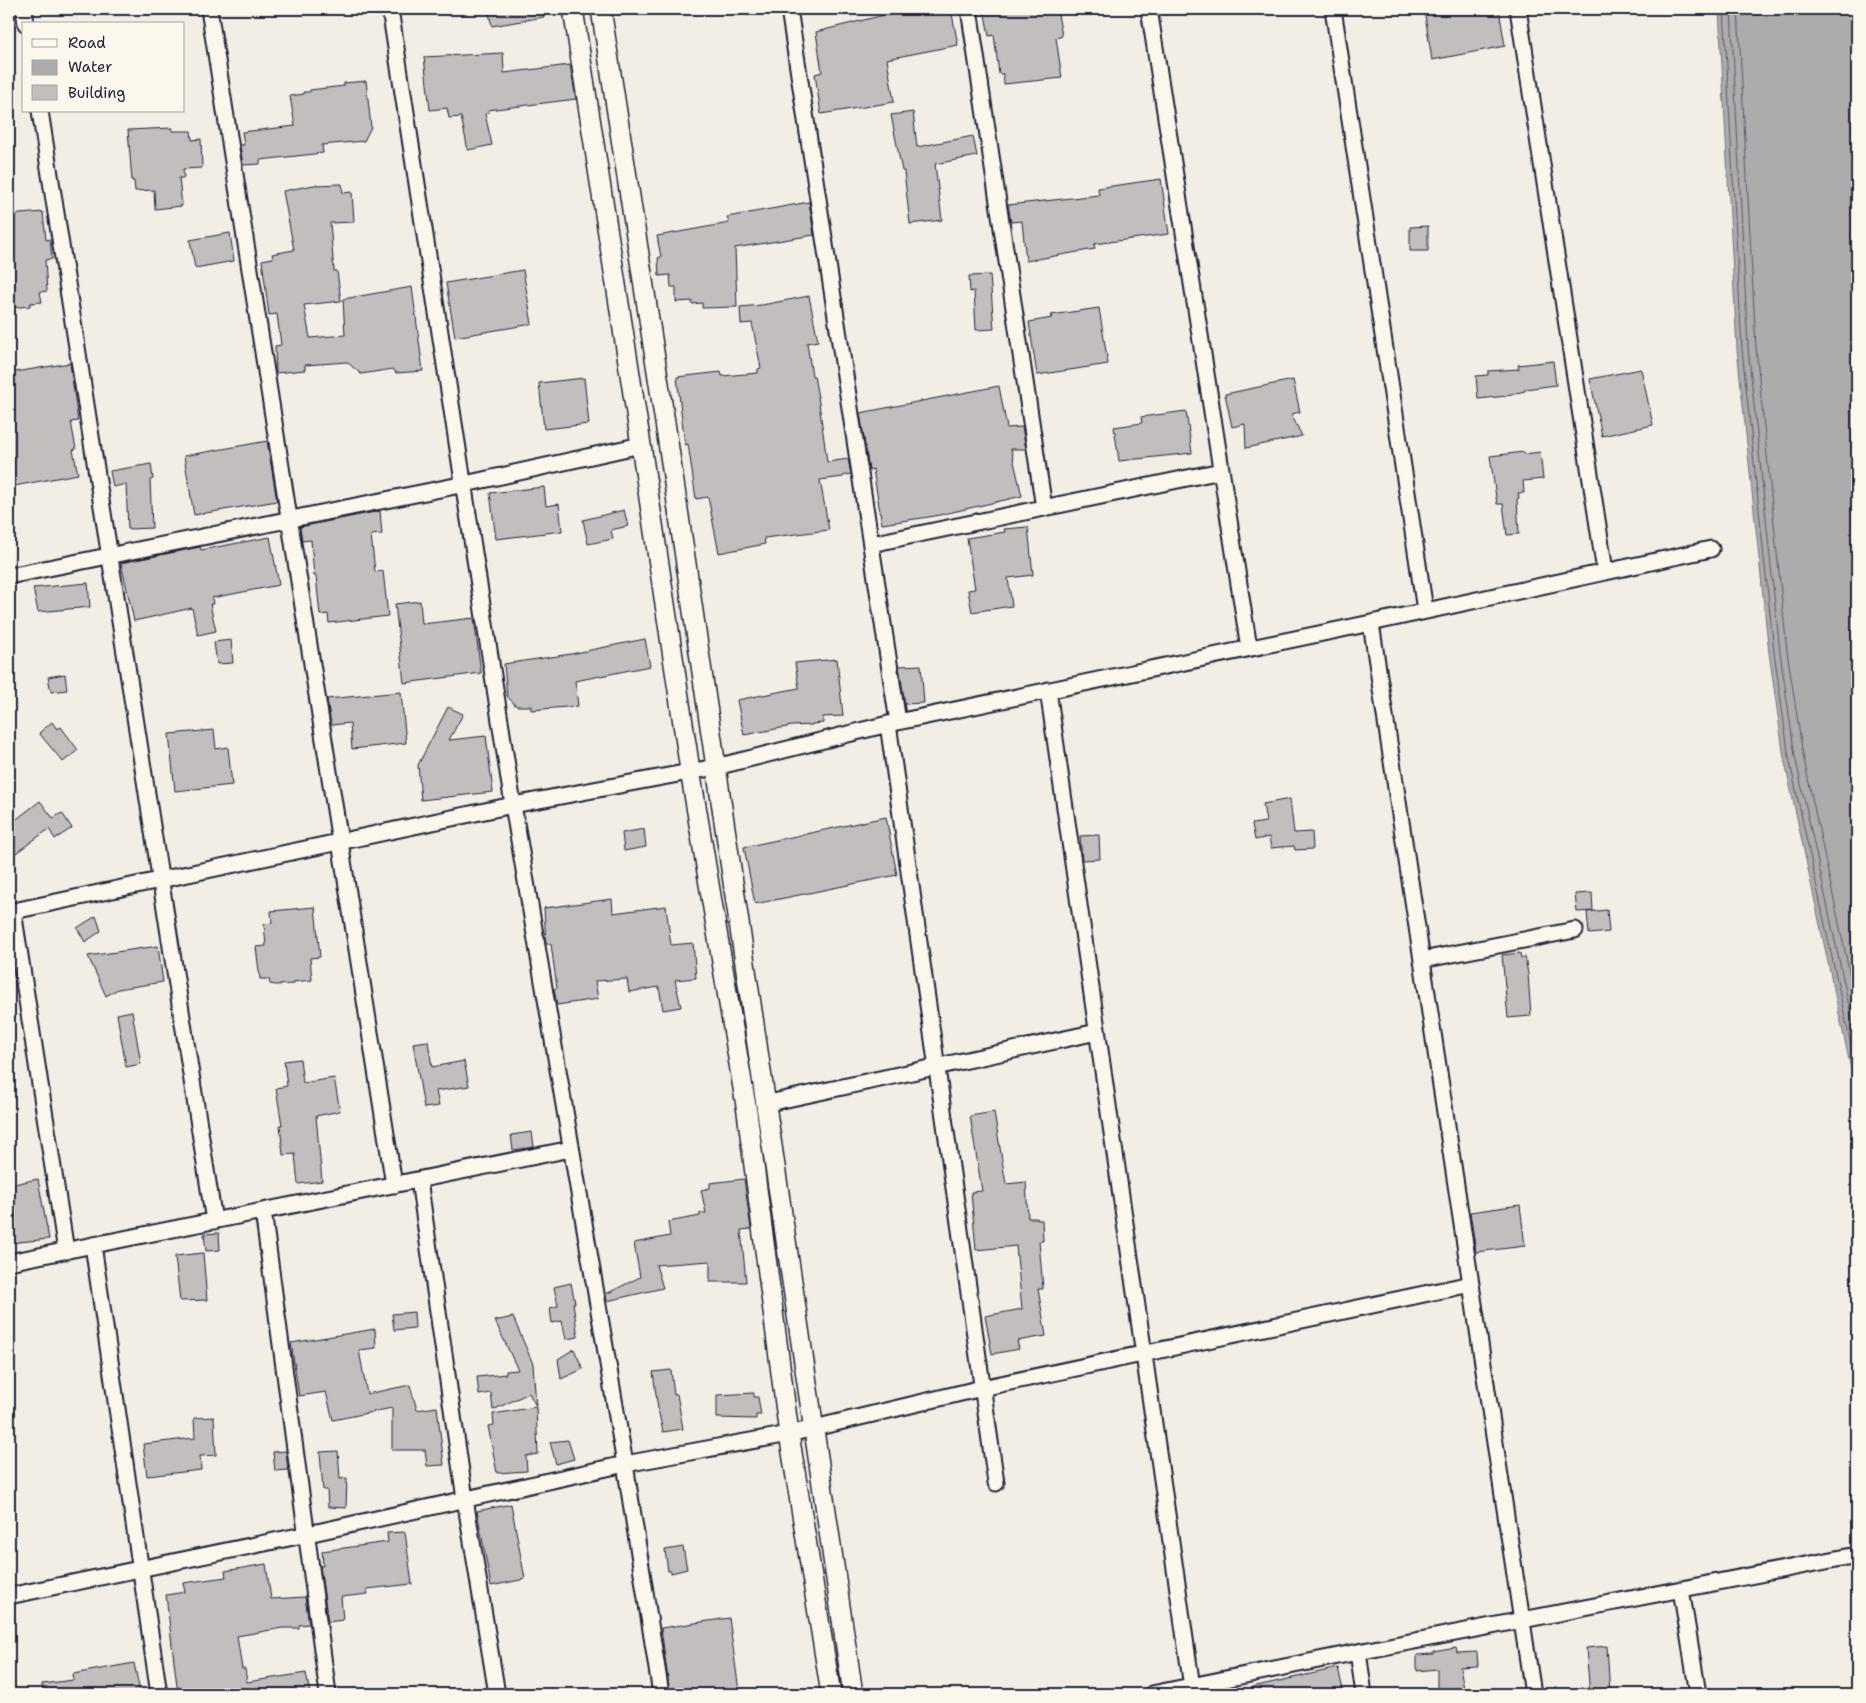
<svg xmlns="http://www.w3.org/2000/svg" width="1866" height="1703" font-family="'Shantell Sans',sans-serif">
<style>
.water{fill:#aeabad;stroke:#76747f}
.lines{fill:none;stroke-linecap:round;stroke-linejoin:round}
.shore{stroke:#5a5969;stroke-width:1}
.building{fill:#c2bebe;stroke:#22223b}
.minor-casing{stroke:#22223b;stroke-width:19}
.tertiary-casing{stroke:#22223b;stroke-width:22}
.minor{stroke:#fbf7ec;stroke-width:15}
.tertiary{stroke:#fbf7ec;stroke-width:19}
</style>
<rect width="100%" height="100%" fill="#f2eee5"/>
<filter id="ink" filterUnits="userSpaceOnUse"><feTurbulence type="fractalNoise" baseFrequency=".02" numOctaves="2"/><feDisplacementMap in="SourceGraphic" scale="10" xChannelSelector="R" yChannelSelector="G"/><feConvolveMatrix kernelMatrix="1 2 1 2 8 2 1 2 1" color-interpolation-filters="sRGB"/></filter>
<g filter="url(#ink)">
<!-- water -->
<path class="water" d="M1719,9H1857V1097L1784,758L1769,653L1737,349Z"/>
<g class="lines">
<!-- shore -->
<path class="shore" d="M1724,9L1742,349L1774,652L1789,758L1857,1073
M1731,9L1748,348L1780,652L1795,756L1857,1043
M1738,9L1756,348L1787,651L1803,755L1857,1008"/>
</g>
<!-- building -->
<path class="building" d="M488,9H543L544,17L492,26Z
M883,9H951L958,45L887,59L894,102L821,114L815,74L822,72L816,32L884,15Z
M984,9H1057L1062,36L1056,38L1062,78L1004,84L1003,74H999L994,35L989,36Z
M1424,9H1499L1505,46L1432,60Z
M503,53L504,73L570,65L576,99L488,110V113L485,114L492,145L468,150L461,117L449,118L447,108L430,110L424,57Z
M366,81L371,127L364,141L322,145L323,153L260,160V164L243,165L240,145H244L242,132L295,126L290,96L304,94L303,92H310V90L344,86V83Z
M913,112L917,147L973,136L977,156L935,164L942,220L910,224L904,171H902L891,115Z
M172,128V131H191L192,140L201,139L202,168L183,169L184,178H179L182,206L155,209L154,190L135,191L134,181H132L128,130Z
M1161,179L1169,234L1094,244L1095,249L1026,261L1022,221L1011,222L1008,205L1099,195L1098,188Z
M342,184L343,193L352,192L354,222L330,223L334,271H337L341,301L304,305L310,338L345,335L343,299L412,287L423,371L396,373L393,369L361,374L347,362L305,365V370L276,373L275,346L281,345L277,314L269,315L262,260L273,258L272,254L294,250L283,191L314,185Z
M809,202L814,235L735,248L737,307L702,308V303L692,304V301L676,302V287H671L670,275L659,276L658,258L661,257L657,236L729,223L727,217Z
M43,212L46,240L50,239L52,259L45,260L47,291L40,292L42,302L30,303V306L9,308V215Z
M1428,226V251H1410V227Z
M230,233L234,261L195,268L190,240Z
M523,270L532,324L455,337L446,283Z
M990,275L994,329L976,330L974,291L970,292L969,276Z
M809,296L818,341L807,343L812,376H814L819,403L827,462L848,459L851,474L843,476V477L820,480L829,530L764,538L765,544L719,553L708,497L696,499L688,444L685,445L677,377L721,372L722,376L758,373V369L761,368L752,323L741,324L740,307L762,305Z
M1099,308L1108,364L1037,375L1029,322L1052,318L1051,315Z
M1553,361L1556,385L1525,389V391L1507,395V396L1478,399L1476,376L1488,375V371L1519,369L1518,365Z
M70,363L78,421L71,422L76,449L73,450L78,474L9,487V373Z
M1641,369L1653,425L1602,436L1590,379Z
M584,378L589,424L544,429L539,383Z
M1293,380L1300,412L1291,414L1302,436L1246,448L1245,424L1232,427L1225,394Z
M999,386L1007,428L1022,427L1026,449H1011L1022,496L935,516L882,524L873,469L869,470L860,413Z
M1186,411L1192,453L1119,461L1114,427L1142,423L1141,417Z
M267,441L277,501L194,515L184,456Z
M1524,452V454L1540,452L1543,479L1523,481L1524,493H1518L1519,498L1517,499L1519,534L1507,535L1503,504H1497L1490,456Z
M151,464L153,479L150,480L152,528L128,529L126,484L113,487L110,471Z
M544,487L546,506L559,504L562,531L496,539L490,493Z
M624,510L628,526L611,530L613,539L588,544L583,520Z
M380,511L382,534L371,535L375,572L383,571L388,616L329,623L328,614L320,615L316,576H314L311,540L302,541L300,527Z
M1028,527L1033,575L1008,578L1012,606L972,612L968,590L975,589L967,538L1005,532L1004,529Z
M270,537L279,585L212,598L213,604H210L216,631L198,635L192,608L134,621L121,563L200,547L201,550Z
M88,583L90,607L38,612L33,588Z
M420,601L422,624L474,618L481,673L404,683L395,604Z
M645,639L650,666L575,681L578,706L531,710V706H516L507,696L504,664L571,654Z
M231,640L233,663L217,664L214,642Z
M837,659L843,716L823,717V723L812,724V725L792,726L744,735L737,700L799,688L795,663Z
M921,665L924,703L905,704L899,666Z
M65,674L67,690L51,692L48,677Z
M401,692L406,743L352,749L350,723L331,725L327,699Z
M448,707L463,714L449,740L486,736L493,792L421,800L418,765Z
M52,722L57,729L61,727L78,750L63,762L39,733Z
M214,730L216,749L228,747L232,785L175,791L169,734Z
M1290,799L1294,833L1312,832L1313,849L1295,850L1294,846L1271,848L1269,837L1255,840L1252,824L1266,822L1263,804Z
M40,801L53,818L62,813L72,828L55,839L49,829L9,858V825Z
M886,817L897,875L755,904L744,847Z
M644,829L646,847L624,851L622,833Z
M1099,835L1100,859L1082,860L1080,836Z
M1592,893L1593,911L1577,912L1575,894Z
M612,899L613,913L666,906L671,945L693,943L696,978L675,980L681,1007L663,1010L659,987L629,992L627,979L595,981L598,999L557,1005L554,989L557,988L551,944H546L544,908Z
M315,907L320,957L310,958L312,980L293,982L294,984L275,985L270,984L269,979H260L256,947L266,946L264,924L272,923L271,911Z
M1607,910L1609,932L1589,934L1587,912Z
M96,916L101,931L85,942L77,928Z
M158,946L163,982L118,989L106,996L88,956Z
M1520,953L1521,958L1525,957L1528,974L1531,1016L1508,1018L1502,955Z
M132,1011L141,1064L126,1067L117,1014Z
M428,1041L432,1067L464,1061L469,1086L436,1091L439,1106L424,1108L413,1043Z
M300,1059L303,1083L334,1078L340,1111L316,1116L322,1181L298,1184L295,1154L283,1155L280,1125H282L276,1088L287,1086L284,1061Z
M994,1112L1006,1184L1026,1182L1028,1218H1037L1038,1220H1042L1043,1241H1039L1043,1289H1038L1046,1336L1017,1341L1019,1349L992,1354L985,1316L1022,1309L1016,1246L976,1250L971,1192L982,1191L970,1116Z
M532,1132L534,1147L513,1150L511,1135Z
M38,1179L49,1239L9,1243V1185Z
M744,1179L751,1229L741,1230L746,1282H710V1261L656,1265L663,1288L607,1301L606,1294L640,1277L634,1243L670,1236L668,1222L700,1216V1213H706L701,1190L710,1188V1183Z
M1520,1205L1525,1246L1476,1252L1470,1212Z
M219,1233L220,1250L206,1251L204,1234Z
M203,1253L207,1300L180,1301L175,1256Z
M571,1283L575,1303H573L578,1337L566,1339L562,1321L552,1323L550,1308L558,1306L554,1287Z
M414,1312L415,1328L394,1330L392,1314Z
M513,1317L533,1364L536,1406L529,1393L493,1410L491,1393L479,1395L477,1377L506,1374V1371L518,1370L495,1321Z
M375,1329L376,1348L359,1350L367,1394L410,1385L417,1410L437,1407L444,1465L427,1466L425,1450H392V1408L333,1420L326,1392L299,1396L291,1343Z
M574,1349L583,1369L561,1379L558,1359Z
M671,1370L674,1395L677,1394L683,1429L663,1432L658,1409L653,1372Z
M754,1393V1397H758L761,1415H756V1419L717,1418V1395Z
M536,1407L538,1454L526,1456L527,1471L497,1473L488,1426L494,1425L493,1414Z
M214,1417L216,1455L200,1456L201,1470L147,1476L143,1444L195,1438L194,1418Z
M568,1440L574,1459L556,1464L550,1442Z
M286,1451L288,1470L275,1471L273,1452Z
M338,1451L340,1479L347,1478L346,1508L328,1507L327,1490H323L320,1452Z
M511,1504L525,1579L491,1586L477,1511Z
M405,1532L412,1584L367,1589L368,1594L341,1597L343,1620L328,1622L320,1566H323L322,1551L388,1542L387,1533Z
M683,1547L687,1569L671,1573V1571H668L665,1550Z
M266,1564L271,1599L305,1597L309,1624L299,1625V1628H282L237,1636L242,1669H245L247,1682L306,1673L310,1694H178L166,1595L185,1592L183,1583L226,1577L225,1571Z
M729,1618L739,1691L737,1694H670L661,1628Z
M1607,1646L1610,1694H1590L1586,1648Z
M1456,1648L1457,1653L1477,1652L1478,1666L1460,1667L1465,1694H1437V1669L1417,1671V1655L1433,1654V1652Z
M134,1663L140,1692L129,1694H43L42,1684L74,1680L73,1674Z
M1338,1668L1344,1694H1253L1252,1687Z"/>
<g class="lines">
<defs>
<path id="minor" d="M24,9L26,24
M209,9L394,1185
M390,9L513,805L625,1464L661,1694
M789,9L898,722
M969,9L1044,508
M1149,9L1249,648
M1333,9L1425,610
M1518,9L1605,571
M40,111L214,1221
M871,544L1221,471
M9,576L465,484L641,445
M1371,623L1533,1694
M1048,690L1193,1694
M888,724L996,1483
M13,911L66,1251
M9,912L513,805L716,767L888,724L1371,623L1711,549
M1422,960L1575,930
M764,1104L1097,1032
M419,1180L465,1499L497,1694
M263,1211L328,1694
M93,1245L159,1694
M9,1262L571,1149
M1681,1589L1698,1694
M9,1596L308,1534L625,1464L789,1434L982,1388L1471,1284
M1358,1652L1364,1694
M1152,1694L1358,1652L1857,1555"/>
<path id="tertiary" d="M573,9L641,445L690,770L747,1112L789,1434L831,1694
M601,9L668,442L853,1694"/>
</defs>
<!-- minor casing -->
<use href="#minor" class="minor-casing"/>
<!-- tertiary casing -->
<use href="#tertiary" class="tertiary-casing"/>
<!-- minor -->
<use href="#minor" class="minor"/>
<!-- tertiary -->
<use href="#tertiary" class="tertiary"/>
</g>
</g>
<!-- margin -->
<rect width="1866" height="1703" fill="none" stroke="#fbf7ec" stroke-width="30"/>
<rect x="15" y="15" width="1836" height="1673" fill="none" stroke="#22223b" stroke-width="2" filter="url(#ink)"/>
<!-- legend -->
<rect x="22" y="22" width="162" height="90" fill="#fbf7ec" stroke="#a4a2a5"/>
<rect x="32" y="39" width="25" height="8" fill="#fbf7ec" stroke="#a4a2a5"/>
<text x="68" y="48" font-size="15" fill="#22223b">Road</text>
<rect x="32" y="60" width="25" height="15" fill="#aeabad" stroke="#a4a2a5"/>
<text x="68" y="72" font-size="15" fill="#22223b">Water</text>
<rect x="32" y="85" width="25" height="15" fill="#c2bebe" stroke="#a4a2a5"/>
<text x="68" y="98" font-size="15" fill="#22223b">Building</text>
</svg>
